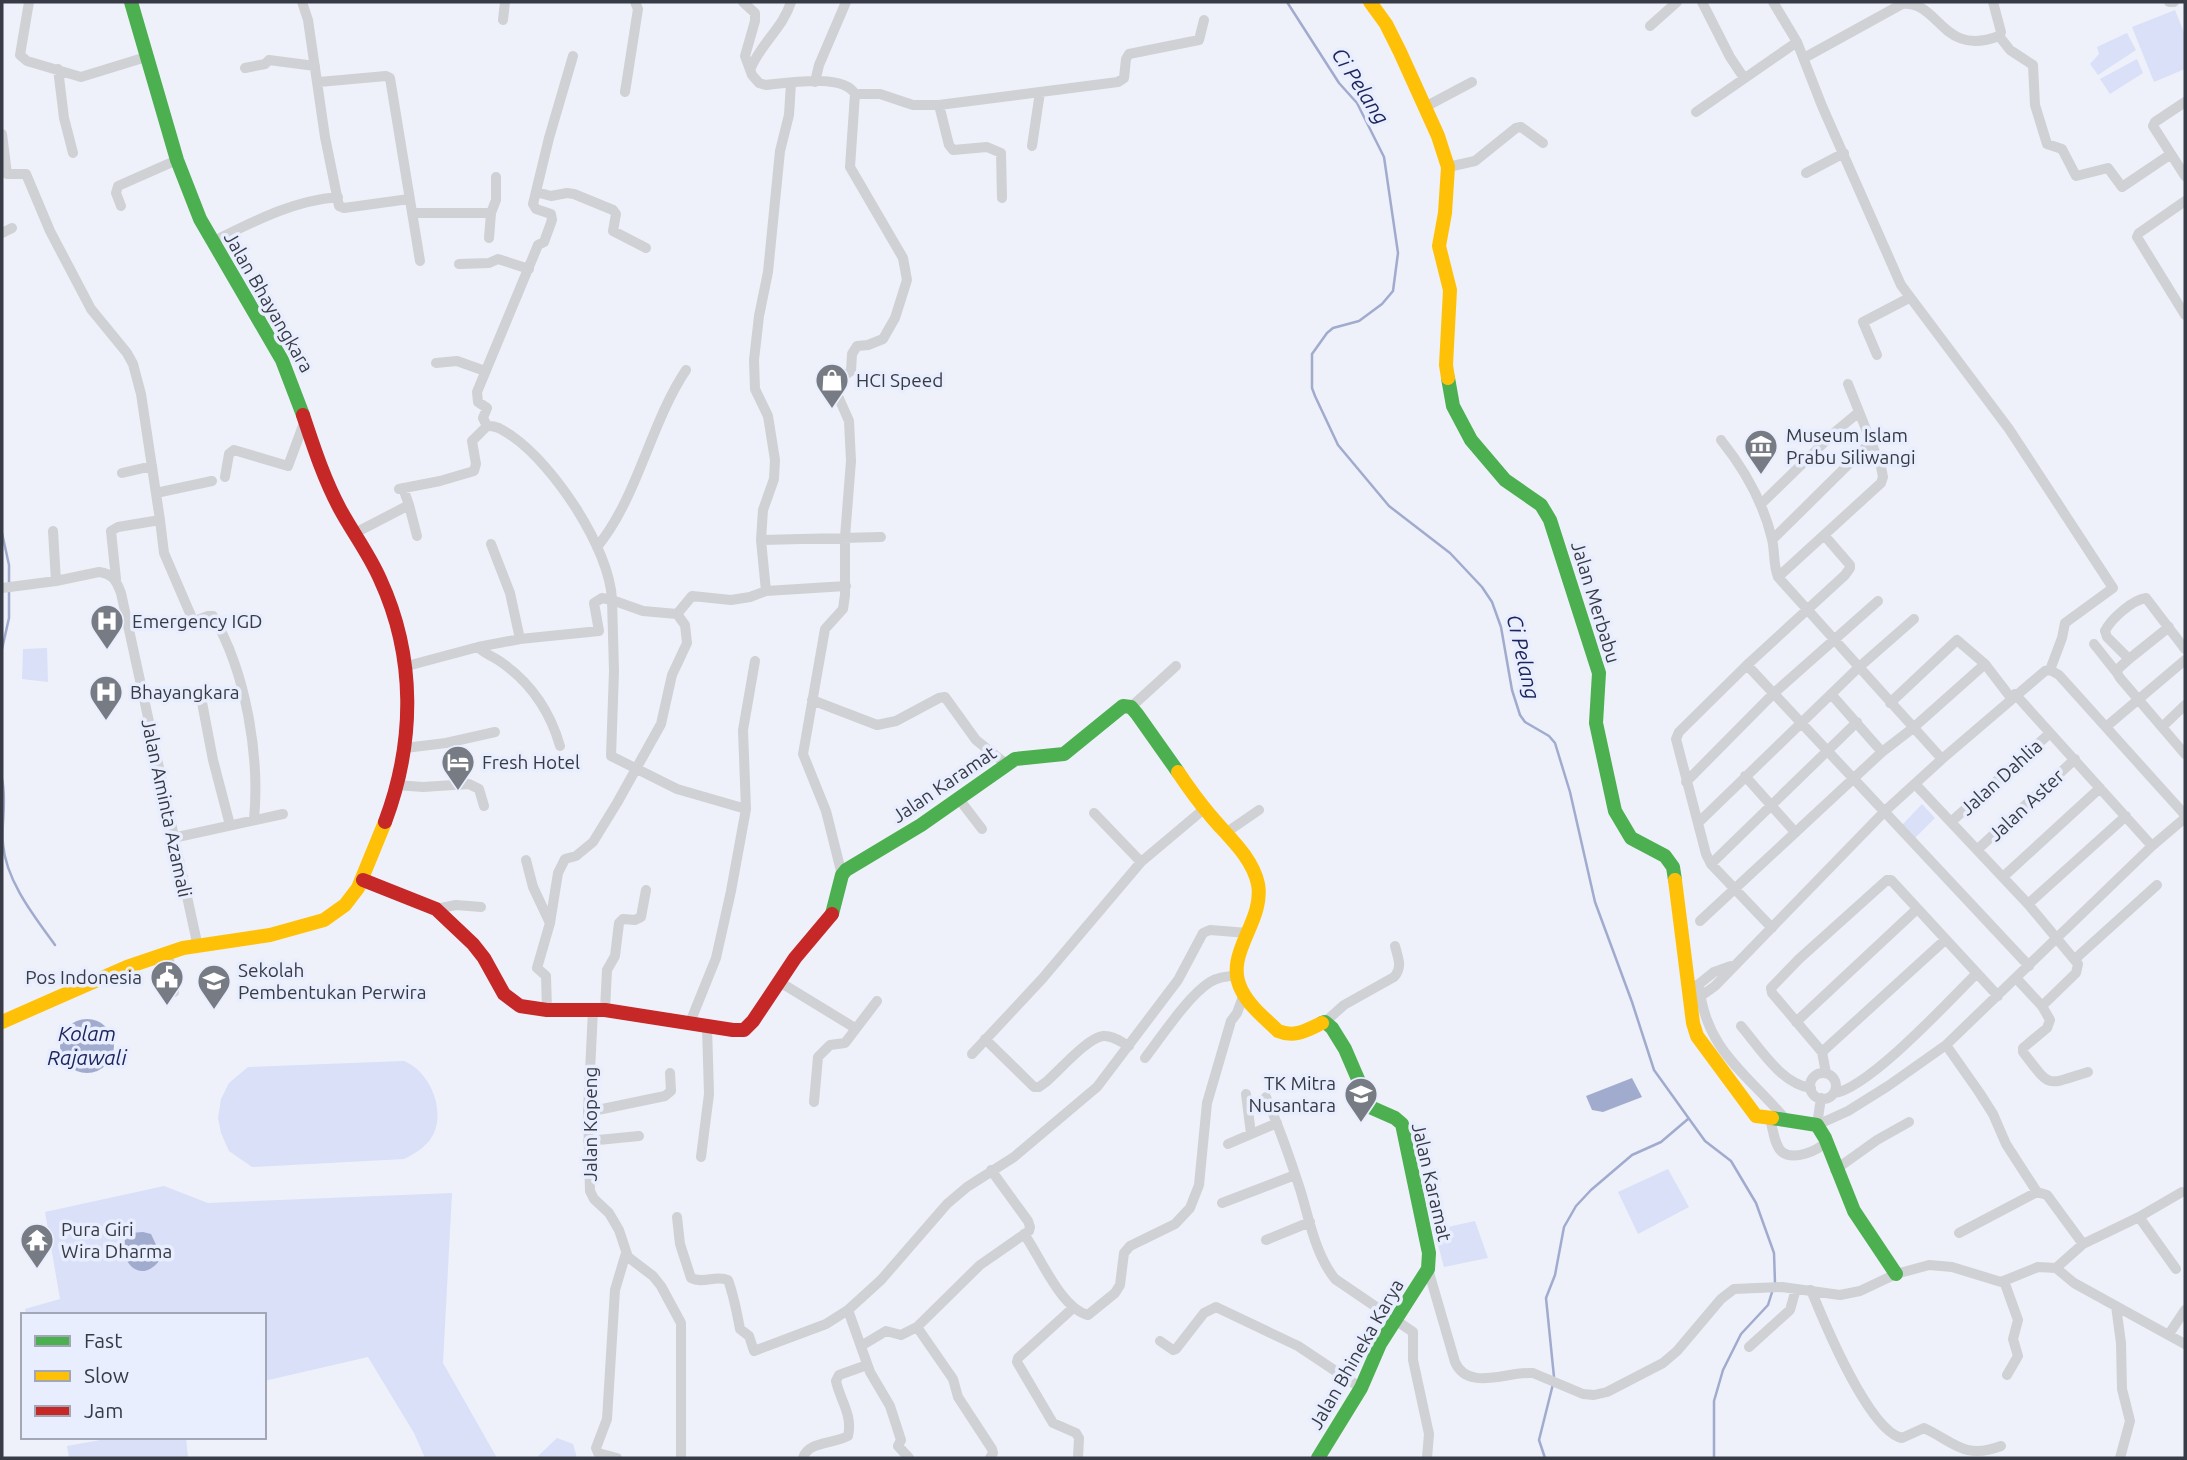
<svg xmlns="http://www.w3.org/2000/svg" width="2187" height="1460" font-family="Ubuntu,sans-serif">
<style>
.green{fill:#d9e0f8}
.water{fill:#a1abce}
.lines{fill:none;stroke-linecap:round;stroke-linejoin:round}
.stream{stroke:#a1abce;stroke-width:2.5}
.street{stroke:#cfd1d4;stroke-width:10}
.fast{stroke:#4caf50;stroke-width:14}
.slow{stroke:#ffc107;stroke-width:14}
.jam{stroke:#c62828;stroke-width:14}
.labels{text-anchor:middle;stroke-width:7;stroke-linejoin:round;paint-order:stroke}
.street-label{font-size:19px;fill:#373b45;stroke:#e9eeff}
.poi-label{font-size:19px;fill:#373b45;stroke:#e9eeff;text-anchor:start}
.water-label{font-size:21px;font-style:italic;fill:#1b245d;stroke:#e9eeff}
</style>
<rect width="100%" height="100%" fill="#eef1fa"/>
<!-- green -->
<path class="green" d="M2175,10L2185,35V69L2154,82L2132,27Z
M2127,33L2136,50L2098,75L2090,64L2099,54L2097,47Z
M2137,59L2143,73L2110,94L2100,79Z
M47,648L48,682L22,679L23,649Z
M1922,804L1935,818L1915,838L1902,825Z
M404,1061C429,1071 445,1107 434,1133C428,1146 416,1153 404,1159L252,1167L229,1151L221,1133L218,1118L221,1099L229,1083L248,1067Z
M1668,1169L1689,1207L1638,1234L1618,1192Z
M164,1186L208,1203L452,1193L443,1363L497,1458H425L414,1433L368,1357L264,1381V1315H26L25,1309L60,1299L45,1212Z
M1475,1221L1488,1258L1444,1267L1434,1230Z
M117,1437H186L188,1458H69L67,1446Z
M557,1438L573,1444L577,1458H536Z"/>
<!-- water -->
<path class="water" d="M60 1046a27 27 0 1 1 54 0a27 27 0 1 1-54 0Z
M1632,1078L1642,1097L1603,1112L1592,1110L1586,1096Z
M143,1232L151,1234L158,1249L159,1261C136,1290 112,1249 130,1233Z"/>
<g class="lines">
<!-- stream -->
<path class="stream" d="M1287,2L1339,83L1357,103L1384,157L1398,253L1393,291L1382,304L1359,321L1333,328L1327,333L1312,354V388L1315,396L1338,445L1389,506L1450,553L1482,587L1492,602L1501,627L1512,690L1520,715L1525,722L1549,736L1555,743L1570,792L1595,902L1632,1002L1654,1070L1705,1141L1731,1161L1756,1203L1774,1253L1775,1283
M2,533L9,565V585
M2,649L9,618V591
M2,779C7,801 1,822 3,844C6,881 34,916 55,945
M1554,1377L1546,1298L1555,1275L1564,1227L1576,1206L1591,1190L1632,1155L1661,1142L1688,1119
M1545,1458L1539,1440L1553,1384
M1714,1458V1401L1723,1370L1741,1334L1768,1305L1773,1289"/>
<!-- street -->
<path class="street" d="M29,2L20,55L27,61L81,77L146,57
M302,2L308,20L325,137L339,206L344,208L409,199
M743,2L755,13V21L745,56L752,75L759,83L766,85C786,83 844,73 855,94L850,167L903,258L907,280L895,318L883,339L868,345L857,346L852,354L851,371L837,380L834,387L849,421L851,461L845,537V595L843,609L825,629L803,754L826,811L842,875
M1702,2L1730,57L1744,78
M1773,2L1797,42L1822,106L1901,285L2009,429L2113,588L2065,623L2062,638L2050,670
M1993,2L2001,32L1999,36L2010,50L2033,65L2035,105L2047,144L2062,149L2076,176L2108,168L2122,187L2171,154
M2169,2H2174
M503,20L505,2
M1650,26L1677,2
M1804,58L1902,4C1940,0 1941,58 1999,36
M245,68L265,64L269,60L315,66
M751,68C761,43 783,28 791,2
M58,69L64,118L73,153
M319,82L386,76L390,78L420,261
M815,82L819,65L846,2
M625,92L638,9L635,2
M855,94H880L913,105H939L1118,82L1124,78L1126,59L1129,54L1199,40L1204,20
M2185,102L2155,122L2153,126L2185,176
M939,105L949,145L953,150L987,147L1001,153L1002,198
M1425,107L1472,82
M1696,112L1797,42
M2,134L7,174H26L50,231L91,309L127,353L133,364L141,394L160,520L118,527L111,531L116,579
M1032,146L1040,92
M1448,167L1475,161L1516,128L1521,127L1543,143
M1806,173L1844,153
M536,192L551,196L567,193L574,194L613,210L616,214L613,231L646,248
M2185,201L2139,233L2137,237L2185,315
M121,206L116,193L118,186L177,160
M412,213H491L489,238
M491,213L496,200V177
M2,233L12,228
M212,242C253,222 291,201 338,197
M459,264L489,263L498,259L529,269
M1877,355L1863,322L1909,298
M436,363L457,361L485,371
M487,426L483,418L487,408L478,402L477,392L538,245L544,242L552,220L551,214L536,209L533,204L549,138L573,56
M1721,440C1745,470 1763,501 1772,539C1775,552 1773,564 1778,577L1942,759
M122,473L152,466
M225,477L229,454L234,450L288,466L304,423
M399,489L440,481L474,471L476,464L472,441L487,426C497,425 504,431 512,436C554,465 610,549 612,600L643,611L677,614L685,625L687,643L672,675L661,724L617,803L593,842L576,856L565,859L558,873L550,923L537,968L546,976L547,1010
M156,493L212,481
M1761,504L1835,432L1859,412
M409,505L417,536
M160,520L164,553L192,618L195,621L208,616H213C246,672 260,756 254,820
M53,531L56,581
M355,533L409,505L403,488
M761,540L881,537
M1772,540L1870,443
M597,547C638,497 650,424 686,370
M1778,577L1881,483L1883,477L1881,467L1848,384
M2,588L56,581L99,572C113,574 116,580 121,593L198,947
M766,591L761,540L763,510L774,479L775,460L768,416L755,389L754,360L759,316L768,272L780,151L789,115L791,83
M677,614L692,596L731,600L750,597L766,591L846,586
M520,639L599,631L594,603L602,598L612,600L614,671L611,756L677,789L746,809
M2094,644L2117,673
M478,647C486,655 493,656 501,662C531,683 550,711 560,746
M2185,649L2146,598C2132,600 2111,619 2105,631L2107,637L2129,659L2119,668L2117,673L2120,678L2185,754
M2129,659L2169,627
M1747,665L2029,966
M407,666L478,647L520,639L510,593L491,544
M200,692L213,760L230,825
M1831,694L1882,752
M2015,694L2152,846
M812,700L877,725L896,721L939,698L945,697L976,740L1006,764
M1890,703L1957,640L1985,664L2011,698
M1131,707L1176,666
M2107,726L2185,660
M2162,727L2185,705
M405,748L446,743L495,732
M1745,776L1795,832
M1686,782L1774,693L1878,601
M1915,784L2028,904L2078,964L2076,973L2042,1006
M396,785L423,787L469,784L479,789L484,806
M959,799L982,829
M1094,813L1141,862
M1952,821L2050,733
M1698,823L1858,668L1914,619
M1227,832L1259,810
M173,838L283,814
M1977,850L2075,759
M526,860L533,887L550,923
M1711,864L1857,722
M2003,877L2100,788
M2028,904L2126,816
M436,909L456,905L481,907
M1700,921L1882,752L1913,728L1985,664
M1772,928L1711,864L1706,854L1676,739L1679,732L1747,665L1845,575L1850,568V565L1824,535
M2075,959L2157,885
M169,960L174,992
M2016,978L2042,1006L2050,1020L2047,1028L2023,1048V1052C2051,1088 2044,1086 2088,1072
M778,981L855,1028
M1699,984C1705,1051 1748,1074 1787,1121
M1694,988L1714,972L1731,966
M1690,1004L1715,986L1885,811L1942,759L2045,671L2050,670L2059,675L2185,815
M593,1010L588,1112L590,1191L594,1199L609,1213L619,1230L628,1257L653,1276L661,1286L681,1323V1458
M605,1010L607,970L615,956L619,923L623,919L635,920L641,917L646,890
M1325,1022L1344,1005L1394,977C1403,967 1398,958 1395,946
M1796,1022L1917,909
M689,1025L716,958L731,891L746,809L743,730L755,661
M1741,1026C1760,1048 1781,1084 1811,1088
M985,1039L1034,1087H1039L1046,1082C1059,1071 1087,1038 1103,1036C1112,1035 1121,1042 1129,1046
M1946,1045L1979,1092L1993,1114L2006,1144L2037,1192L2047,1195L2083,1244L2056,1268
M1822,1052L1945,940
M972,1054L1042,979L1141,862L1204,809
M1145,1058C1162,1036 1188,996 1210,982C1218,977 1227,976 1236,976
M1826,1073L1822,1052L1772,993L1771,988L1799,959L1887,880H1891L1998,996
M1810 1086a13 13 0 1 1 26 0a13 13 0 1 1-26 0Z
M1834,1093C1868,1089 1950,1000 1977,973
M1246,1094L1251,1134
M1266,1097C1279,1127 1290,1158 1300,1189C1309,1218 1315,1254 1335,1279L1413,1332V1360L1429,1434L1427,1458
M814,1102L818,1057L830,1045L845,1043L877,1001
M588,1112L665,1096L671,1091L670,1073
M1770,1119C1773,1128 1774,1145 1782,1152C1794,1161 1817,1151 1826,1142
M1817,1125L1848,1111L1888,1086L1946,1045L2152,846L2185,818
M1817,1125L1821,1098
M588,1141L639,1136
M1228,1144L1277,1123
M701,1157L709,1094L707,1027
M1835,1170L1877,1140L1909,1122
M1222,1203L1295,1175
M677,1217L680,1244L691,1278C703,1284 716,1275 728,1280C734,1296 737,1313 740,1329L749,1336L754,1351L826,1324L848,1310L881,1280L947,1204L967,1187L1014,1157L1097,1087L1178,980L1203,933L1210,930L1248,933
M1959,1233L2037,1192
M1024,1234C1040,1256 1061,1309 1088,1315L1115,1293L1120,1285L1124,1253L1130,1246L1175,1224L1190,1208L1199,1185L1207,1103L1231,1021L1237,1013L1244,994
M1266,1240L1310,1222
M2083,1244L2139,1217
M1428,1269L1455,1362C1468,1392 1508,1371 1533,1373L1583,1394L1594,1395L1607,1392L1663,1363L1677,1351L1721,1299L1734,1289L1782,1287L1840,1295L1860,1291L1896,1274L1929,1265L1952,1267L2001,1282L2038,1267L2056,1268L2074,1283L2185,1344
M2176,1269L2139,1217L2182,1192
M2004,1281L2018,1320L2013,1339L2018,1356L2007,1375
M1811,1290C1824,1322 1869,1431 1902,1438L1924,1428C1954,1442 1964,1460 2001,1446
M2116,1306L2121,1343L2122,1389L2130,1421L2120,1458
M1073,1308L1018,1358L1017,1362L1053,1423L1076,1433L1079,1438L1078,1458
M848,1310L870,1372L890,1406L901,1440L898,1446L909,1458
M917,1327L953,1379L958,1397L992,1449L993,1453L990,1458
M2169,1334L2185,1310
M1160,1341L1173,1350L1176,1349L1204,1313L1216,1307L1298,1346L1361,1388
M861,1346L886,1331L901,1335L917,1327L980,1265L1029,1231L1030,1227L1028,1221L991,1170
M1749,1347L1790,1310L1796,1289
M617,1458L598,1453L596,1448L607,1419L615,1290L626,1253
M803,1458C808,1441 834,1444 848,1436C853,1415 840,1400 836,1381L839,1375L867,1365"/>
<!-- fast -->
<path class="fast" d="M131,2L177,160L200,219L282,360L303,415
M1448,378L1453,406L1471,440L1505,480L1541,505L1550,520L1599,673L1596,723L1615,811L1631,838L1665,856L1673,867L1675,880
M832,914L842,875L846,870L921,825L1015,759L1064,754L1123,706L1131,707L1137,714L1178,772
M1772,1118L1817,1125L1825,1138L1854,1211L1896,1274
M1318,1458L1361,1388L1380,1344L1428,1269L1429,1253L1402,1124L1395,1118L1370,1107L1345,1049L1332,1028L1325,1022L1322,1023"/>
<!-- slow -->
<path class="slow" d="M1370,2L1386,24L1400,52L1438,136L1448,167L1445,213L1439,246L1450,290L1446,365L1448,378
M1178,772C1188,787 1198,801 1210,815C1227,836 1252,856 1258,884C1265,923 1222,954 1242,991C1250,1007 1266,1019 1278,1031C1295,1038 1307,1030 1322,1023
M1675,880L1693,1023L1697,1036L1756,1116L1772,1118
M2,1022L127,967L183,948L270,935L324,920L345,905L358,888L385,822"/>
<!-- jam -->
<path class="jam" d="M303,415C314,448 324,479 340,509C353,533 369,554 380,579C416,657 415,742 385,822
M363,880L436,909L473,944L484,958L504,994L520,1006L547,1010H605L733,1030H744L753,1021L795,958L832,914"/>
</g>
<!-- icons -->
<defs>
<symbol id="shop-pin" viewBox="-11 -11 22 30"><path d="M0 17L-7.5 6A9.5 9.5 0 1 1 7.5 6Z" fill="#777b84" stroke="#e9eeff"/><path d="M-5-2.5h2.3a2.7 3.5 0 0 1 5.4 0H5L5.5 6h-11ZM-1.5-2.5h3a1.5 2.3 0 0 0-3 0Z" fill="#fff"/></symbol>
<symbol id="museum-pin" viewBox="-11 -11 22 30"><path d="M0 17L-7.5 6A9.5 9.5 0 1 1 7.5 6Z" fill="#777b84" stroke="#e9eeff"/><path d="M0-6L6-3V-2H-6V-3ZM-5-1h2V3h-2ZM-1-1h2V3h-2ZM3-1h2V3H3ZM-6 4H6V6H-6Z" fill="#fff"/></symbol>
<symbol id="hospital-pin" viewBox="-11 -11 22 30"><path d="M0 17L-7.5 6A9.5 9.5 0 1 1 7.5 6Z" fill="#777b84" stroke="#e9eeff"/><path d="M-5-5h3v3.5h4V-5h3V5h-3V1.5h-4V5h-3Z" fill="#fff"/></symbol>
<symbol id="hotel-pin" viewBox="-11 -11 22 30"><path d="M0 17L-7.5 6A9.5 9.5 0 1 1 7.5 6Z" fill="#777b84" stroke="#e9eeff"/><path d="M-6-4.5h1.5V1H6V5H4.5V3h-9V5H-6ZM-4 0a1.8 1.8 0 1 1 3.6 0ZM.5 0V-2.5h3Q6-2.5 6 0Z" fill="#fff"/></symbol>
<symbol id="civic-pin" viewBox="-11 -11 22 30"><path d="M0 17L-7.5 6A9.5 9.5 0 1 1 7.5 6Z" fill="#777b84" stroke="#e9eeff"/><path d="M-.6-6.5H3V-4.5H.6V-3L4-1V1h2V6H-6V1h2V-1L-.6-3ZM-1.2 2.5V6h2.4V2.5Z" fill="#fff"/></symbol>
<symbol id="university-pin" viewBox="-11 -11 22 30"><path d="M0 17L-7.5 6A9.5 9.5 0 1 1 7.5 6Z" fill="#777b84" stroke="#e9eeff"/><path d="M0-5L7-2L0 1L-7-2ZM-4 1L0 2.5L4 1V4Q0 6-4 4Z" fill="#fff"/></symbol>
<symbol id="school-pin" viewBox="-11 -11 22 30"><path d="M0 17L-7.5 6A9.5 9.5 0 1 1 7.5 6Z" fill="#777b84" stroke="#e9eeff"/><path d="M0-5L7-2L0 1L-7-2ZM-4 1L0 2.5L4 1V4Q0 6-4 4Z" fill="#fff"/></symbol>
<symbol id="temple-pin" viewBox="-11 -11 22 30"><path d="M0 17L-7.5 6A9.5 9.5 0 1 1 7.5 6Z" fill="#777b84" stroke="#e9eeff"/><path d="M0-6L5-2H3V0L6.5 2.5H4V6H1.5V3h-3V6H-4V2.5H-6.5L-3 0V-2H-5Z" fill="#fff"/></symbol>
</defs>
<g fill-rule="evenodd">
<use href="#shop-pin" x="813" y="361" width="38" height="52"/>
<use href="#museum-pin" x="1742" y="427" width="38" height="52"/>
<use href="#hospital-pin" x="88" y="602" width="38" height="52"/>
<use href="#hospital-pin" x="87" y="673" width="38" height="52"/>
<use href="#hotel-pin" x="439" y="743" width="38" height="52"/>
<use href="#civic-pin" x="148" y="958" width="38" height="52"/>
<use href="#university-pin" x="195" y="962" width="38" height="52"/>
<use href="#school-pin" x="1342" y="1075" width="38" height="52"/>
<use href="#temple-pin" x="18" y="1221" width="38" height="52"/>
</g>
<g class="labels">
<!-- street labels -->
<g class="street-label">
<text transform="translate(269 302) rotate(60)" y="7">Jalan Bhayangkara</text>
<text transform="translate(1596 602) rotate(73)" y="7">Jalan Merbabu</text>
<text transform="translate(2001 777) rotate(-42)" y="7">Jalan Dahlia</text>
<text transform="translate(944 784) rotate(-34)" y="7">Jalan Karamat</text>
<text transform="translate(2026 805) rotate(-43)" y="7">Jalan Aster</text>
<text transform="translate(167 808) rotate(78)" y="7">Jalan Aminta Azamali</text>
<text transform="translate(590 1124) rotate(-90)" y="7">Jalan Kopeng</text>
<text transform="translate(1432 1182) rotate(77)" y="7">Jalan Karamat</text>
<text transform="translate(1356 1354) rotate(-60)" y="7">Jalan Bhineka Karya</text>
</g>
<!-- poi labels -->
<g class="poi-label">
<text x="856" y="387">HCI Speed</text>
<text x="1786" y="442">Museum Islam<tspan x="1786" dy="22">Prabu Siliwangi</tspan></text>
<text x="132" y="628">Emergency IGD</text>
<text x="130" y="699">Bhayangkara</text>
<text x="482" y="769">Fresh Hotel</text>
<text x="238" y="977">Sekolah<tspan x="238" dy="22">Pembentukan Perwira</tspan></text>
<text x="142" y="984" text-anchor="end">Pos Indonesia</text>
<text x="1336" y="1090" text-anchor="end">TK Mitra<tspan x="1336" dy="22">Nusantara</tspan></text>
<text x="61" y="1236">Pura Giri<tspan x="61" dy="22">Wira Dharma</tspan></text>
</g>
<!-- water labels -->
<g class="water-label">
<text transform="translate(1360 86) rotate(57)" y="7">Ci Pelang</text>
<text transform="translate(1523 657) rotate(77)" y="7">Ci Pelang</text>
<text x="87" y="1041">Kolam<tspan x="87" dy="24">Rajawali</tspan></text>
</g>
</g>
<!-- border -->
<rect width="2187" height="1460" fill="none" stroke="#373b45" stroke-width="7"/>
<!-- legend -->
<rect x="21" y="1313" width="245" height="126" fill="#e9eeff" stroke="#a2a6b5" stroke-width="2"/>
<rect x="35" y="1336" width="35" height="10" fill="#4caf50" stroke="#a2a6b5" stroke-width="2"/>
<text x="84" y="1348" font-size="21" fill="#373b45">Fast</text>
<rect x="35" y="1371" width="35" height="10" fill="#ffc107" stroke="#a2a6b5" stroke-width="2"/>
<text x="84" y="1383" font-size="21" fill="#373b45">Slow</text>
<rect x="35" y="1406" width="35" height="10" fill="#c62828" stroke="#a2a6b5" stroke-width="2"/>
<text x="84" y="1418" font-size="21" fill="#373b45">Jam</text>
</svg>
